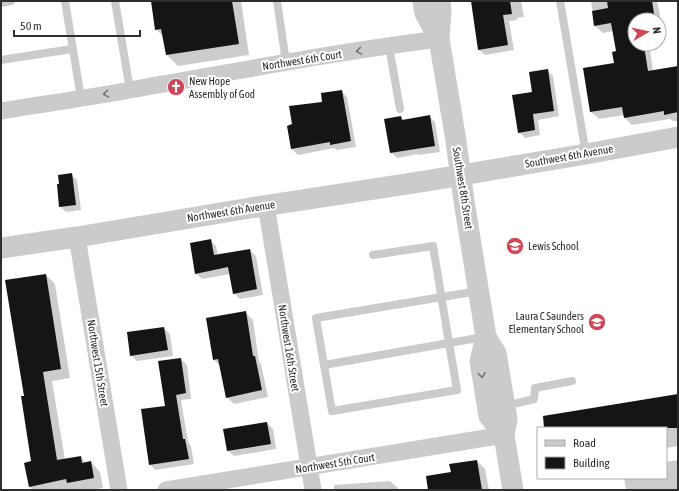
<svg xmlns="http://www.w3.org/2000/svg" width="679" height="491" font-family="'Asap Condensed',sans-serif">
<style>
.shadow{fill:#0003}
.building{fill:#151515}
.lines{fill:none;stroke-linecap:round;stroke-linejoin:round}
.service{stroke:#cbcbcb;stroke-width:8}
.minor{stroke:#cbcbcb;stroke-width:17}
.tertiary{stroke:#cbcbcb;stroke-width:21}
.oneway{stroke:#757575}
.labels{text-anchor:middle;stroke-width:4;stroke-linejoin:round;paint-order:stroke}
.street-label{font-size:11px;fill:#2e2e2e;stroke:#fff}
.poi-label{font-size:11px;fill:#2e2e2e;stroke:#fff;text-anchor:start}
</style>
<rect width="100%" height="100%" fill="#fff"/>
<!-- shadow -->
<path class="shadow" d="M152,1H241L249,55L178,66L167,55L164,37L156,29Z
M474,1H521L524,17L517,18V20L509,21L514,50L485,55L479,50Z
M591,1H657L663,30L659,31V20H635V44H649L653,71L678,67V121H673L670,119L632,125L625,118L624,115L599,119L591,112L615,64L617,52L614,31L603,33L595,26Z
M547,70L553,76L559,116L538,120L540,135L525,138L519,132L533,93Z
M341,91L347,97L356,147L337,150L334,148L298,155L292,149L324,102Z
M429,116L435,122L440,152L419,155L418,154L397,158L391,152L401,117L404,120Z
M71,174L77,180L81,210L66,212L60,206Z
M210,240L216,246L218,256L250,250L256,256L263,295L240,299L234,293L230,274L202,279L196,273Z
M46,275L55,284L70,378L52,381L65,460L81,457L86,463L91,462L100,472L103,488L91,490H75L74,489L69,490H33L30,487L25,464L32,462L25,397Z
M246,313L253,320L259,362L261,364L268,397L234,404L227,397L220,366L214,360Z
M164,328L170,334L173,356L137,361L131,355Z
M181,359L187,365L191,399L181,400L188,442L191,446L194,464L155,470L150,464L166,406Z
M678,395V446L666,448V428H546Z
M267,423L273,429L276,449L234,456L228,451Z
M678,460V490H623L626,489L624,478H666V462Z
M477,461L485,469L489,490H429L452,473Z
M390,481L398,488V490H334V485Z"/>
<!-- building -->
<path class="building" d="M151,1H232L239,44L166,55L161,29L155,30Z
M471,1H510L512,14L503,15L508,45L478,50Z
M607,1H652L655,20H635V48L644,46L648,71L678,66V112L664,115V111L624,118L622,107L590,112L583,68L614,63L612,52L616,51L611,23L594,26L592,11L608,8Z
M548,69L554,111L533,114L535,130L518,133L512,95L532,92L529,72Z
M342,90L351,141L330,145V142L291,149L287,126L292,124L289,106L322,102L321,93Z
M430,115L435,146L390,153L384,119L401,116L402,120Z
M72,173L76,205L59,207L57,184H59L58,175Z
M211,239L214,255L250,249L257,289L233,294L228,267L195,274L190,243Z
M46,274L61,369L43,372L57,460L81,456L82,463L91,461L94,478L67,483L66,479L29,487L24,463L31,461L21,396H24L5,280Z
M246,311L253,356H255L262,390L226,398L218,359L213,360L206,318Z
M164,327L168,350L130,356L127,332Z
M181,358L186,393L176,395L183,439H185L189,459L149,465L141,409L165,406L158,361Z
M678,394V428H544L543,416Z
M267,422L271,444L227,451L223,429Z
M477,460L482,490H428L426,476L451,472L449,464Z"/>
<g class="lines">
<!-- service -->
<path class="service" d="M65,1L81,98
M115,1L130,90
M277,1L286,62
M560,1L586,154
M1,3L11,1
M389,46L400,109
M1,60L72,49
M373,255L433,246L449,343L484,337
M324,365L332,411L457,390L449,343L324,365L316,318L478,291
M505,406L534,399L535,388L572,381"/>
<!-- minor -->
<path class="minor" d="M1,111C44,104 87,98 130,90C233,72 335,52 439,39
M266,205L313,490
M77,237L119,490
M166,490L504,435"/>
<!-- tertiary -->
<path class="tertiary" d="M423,1L425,13L439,39
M440,1L441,10L439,39L456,141L464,201L486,337L496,353L507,419L504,435L513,490
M1,248L77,237L244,209L426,181L586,154L678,137
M486,337L480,361L489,416L504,435"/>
</g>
<!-- one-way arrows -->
<defs><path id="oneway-chevron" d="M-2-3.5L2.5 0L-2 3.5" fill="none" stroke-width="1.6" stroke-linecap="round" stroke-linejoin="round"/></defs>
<g class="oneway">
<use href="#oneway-chevron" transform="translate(359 51) rotate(171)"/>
<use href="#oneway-chevron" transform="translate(106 94) rotate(171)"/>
<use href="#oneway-chevron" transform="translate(482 375) rotate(81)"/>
</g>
<!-- icons -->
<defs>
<symbol id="church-disc" viewBox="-11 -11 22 22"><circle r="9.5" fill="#ce4657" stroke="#fff"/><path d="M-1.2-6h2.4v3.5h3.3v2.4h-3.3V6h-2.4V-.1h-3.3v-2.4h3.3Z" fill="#fff"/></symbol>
<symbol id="school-disc" viewBox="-11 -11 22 22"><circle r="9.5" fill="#ce4657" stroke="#fff"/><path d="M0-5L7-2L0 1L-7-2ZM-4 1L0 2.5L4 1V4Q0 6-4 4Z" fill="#fff"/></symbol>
</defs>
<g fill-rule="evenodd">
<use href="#church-disc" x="166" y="77" width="20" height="20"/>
<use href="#school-disc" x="505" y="236" width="20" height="20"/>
<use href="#school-disc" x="587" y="312" width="20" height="20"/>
</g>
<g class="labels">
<!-- street labels -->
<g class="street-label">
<text transform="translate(302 60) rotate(-9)" y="4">Northwest 6th Court</text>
<text transform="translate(569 156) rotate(-10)" y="4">Southwest 6th Avenue</text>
<text transform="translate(463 188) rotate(81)" y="4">Southwest 8th Street</text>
<text transform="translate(231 211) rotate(-9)" y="4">Northwest 6th Avenue</text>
<text transform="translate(289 348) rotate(81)" y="4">Northwest 16th Street</text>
<text transform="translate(98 363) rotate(81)" y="4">Northwest 15th Street</text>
<text transform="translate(335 463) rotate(-9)" y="4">Northwest 5th Court</text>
</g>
<!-- poi labels -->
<g class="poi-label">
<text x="189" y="85">New Hope<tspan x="189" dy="13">Assembly of God</tspan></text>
<text x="528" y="250">Lewis School</text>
<text x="584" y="320" text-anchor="end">Laura C Saunders<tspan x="584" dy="13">Elementary School</tspan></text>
</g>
</g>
<!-- border -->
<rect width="679" height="491" fill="none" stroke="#2e2e2e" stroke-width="4"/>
<!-- legend -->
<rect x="537" y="427" width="130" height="52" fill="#ffffff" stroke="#ababab"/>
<rect x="545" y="440" width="20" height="6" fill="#cbcbcb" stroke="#ababab"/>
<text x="573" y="447" font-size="12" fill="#2e2e2e">Road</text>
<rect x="545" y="457" width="20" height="12" fill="#151515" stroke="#ababab"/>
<text x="573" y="467" font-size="12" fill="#2e2e2e">Building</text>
<!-- north arrow -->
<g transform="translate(647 32) rotate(81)"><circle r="19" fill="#ffffff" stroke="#ababab"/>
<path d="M0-3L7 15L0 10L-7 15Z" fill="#ce4657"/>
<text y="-6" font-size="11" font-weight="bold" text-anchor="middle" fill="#2e2e2e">N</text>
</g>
<!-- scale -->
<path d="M14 30v6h126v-6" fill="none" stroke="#2e2e2e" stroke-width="2"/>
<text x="20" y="30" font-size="12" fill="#2e2e2e" stroke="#ffffff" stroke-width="3" paint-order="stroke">50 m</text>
</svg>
